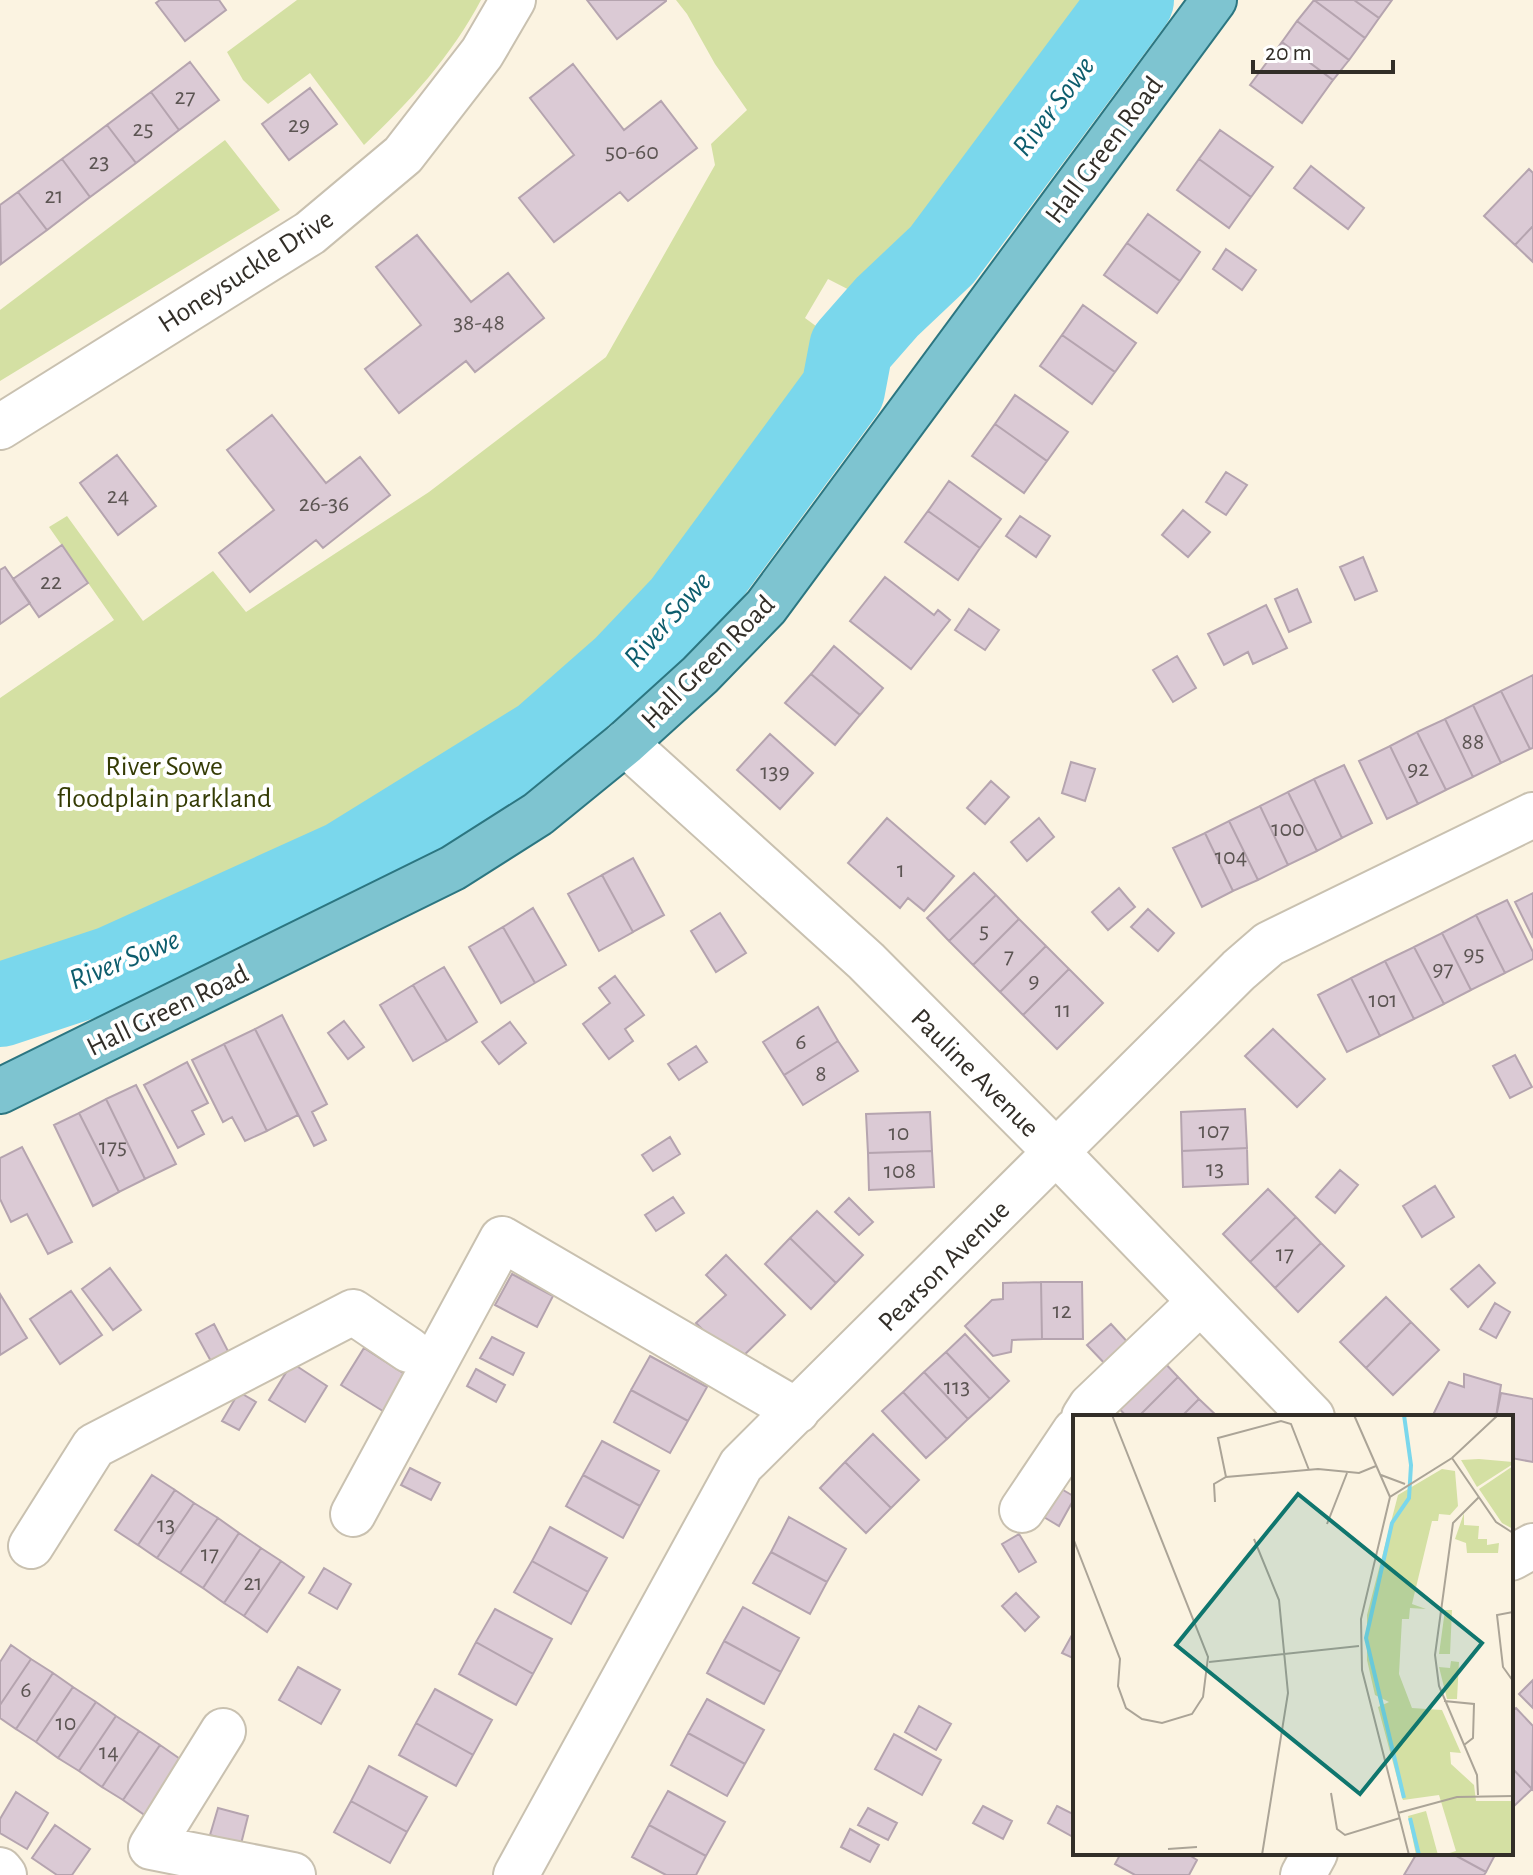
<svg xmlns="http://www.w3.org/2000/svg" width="1533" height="1875" font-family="'Alegreya Sans',sans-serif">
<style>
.green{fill:#d4e0a3}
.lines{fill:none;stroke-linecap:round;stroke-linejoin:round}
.river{stroke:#7ad7ec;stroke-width:84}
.building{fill:#dbcad5;stroke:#b5a4af;stroke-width:2}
.minor-casing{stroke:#c9c1b0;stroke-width:48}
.major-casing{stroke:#2c7681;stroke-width:48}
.minor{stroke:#fff;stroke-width:44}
.major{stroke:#7ec4d0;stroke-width:44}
.labels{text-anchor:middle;stroke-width:8;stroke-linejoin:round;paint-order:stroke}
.number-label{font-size:24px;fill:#5c5553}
.street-label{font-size:28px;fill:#322e28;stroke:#fff}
.park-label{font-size:28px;fill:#343b04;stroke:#fff}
.water-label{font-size:30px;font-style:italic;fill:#0d5d6d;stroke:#fff}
.inset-river{fill:none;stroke:#7ad7ec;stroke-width:4}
.inset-road{fill:none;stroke:#aba497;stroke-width:2}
.view{fill:#0f766e;fill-opacity:0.15;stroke:#0f766e;stroke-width:4}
.inset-edge{fill:none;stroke:#322e28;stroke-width:4}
</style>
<rect width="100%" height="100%" fill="#fbf3e1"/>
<!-- green -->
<path class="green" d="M297,0H481C452,55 409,103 364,145L310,73L268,104L243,80L227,52Z
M676,0H1144L908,320L828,279L805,318L862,360L852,396L678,624L585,723L490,788L400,844L0,1036V698L114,620L49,527L67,516L143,621L213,571L246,612L429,492L606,357L715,165L711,144L747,110L715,64L687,14Z
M225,140L280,210L0,381V310Z"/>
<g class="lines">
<!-- river -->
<path class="river" d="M0,1005L112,968L346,862L543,740L625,668L684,606L843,390L851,348L887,307L942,255L1132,0"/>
</g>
<!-- building -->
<path class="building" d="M160,0H219L226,10L185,41L156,3Z
M587,0H666V1L617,39Z
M1314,0L1365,38L1349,60L1297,21Z
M1314,0H1354L1379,18L1365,38Z
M1354,0H1392L1379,18Z
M1297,21L1349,60L1333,80L1282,42Z
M1282,42L1333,80L1302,123L1250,85Z
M190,62L219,100L179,130L151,92Z
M573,64L624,130L661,101L697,148L628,201L620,192L554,242L519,198L574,155L530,98Z
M310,88L337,124L289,160L262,124Z
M151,92L179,130L136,163L107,125Z
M107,125L136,163L90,197L62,159Z
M1220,130L1273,167L1251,197L1199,159Z
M62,159L90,197L47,230L18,192Z
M1199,159L1251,197L1229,228L1177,190Z
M1311,166L1364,208L1348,229L1294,188Z
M1529,169L1533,173V226L1515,245L1484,216Z
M18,192L47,230L1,264L0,205Z
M1148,214L1200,252L1180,281L1127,243Z
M1533,226V262L1515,245Z
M417,235L471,302L508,273L544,318L475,372L466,361L399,413L365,369L421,325L376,267Z
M1127,243L1180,281L1157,313L1104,275Z
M1226,249L1256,270L1242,290L1213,269Z
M1083,305L1136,343L1115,372L1062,335Z
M1062,335L1115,372L1092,404L1040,366Z
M1015,395L1068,432L1047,461L995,424Z
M272,415L326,483L360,457L390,495L323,548L316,540L250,592L219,553L274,510L227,450Z
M995,424L1047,461L1024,493L972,456Z
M117,455L156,506L118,535L80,483Z
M1226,472L1247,485L1226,515L1206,502Z
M949,481L1001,519L980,548L928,511Z
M1183,510L1210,532L1188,557L1162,535Z
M928,511L980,548L958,580L905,542Z
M1020,516L1050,536L1036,557L1006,536Z
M62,545L88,583L39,617L13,579Z
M1363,557L1377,591L1355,600L1340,567Z
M5,567L30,603L0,624V570Z
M885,577L934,615L938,610L950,620L911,669L850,621Z
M1297,589L1311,622L1289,632L1275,599Z
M1266,605L1287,648L1253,664L1248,652L1224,665L1208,634Z
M969,609L999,630L985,650L955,630Z
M834,646L883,688L860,715L811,674Z
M1177,656L1196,688L1173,702L1153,670Z
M811,674L860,715L835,745L785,703Z
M1533,675V748L1530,749L1501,691Z
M1501,691L1530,749L1501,763L1473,705Z
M1473,705L1501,763L1473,777L1445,719Z
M1445,719L1473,777L1446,790L1417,732Z
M1417,732L1446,790L1418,804L1390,746Z
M770,734L813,773L780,809L737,770Z
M1390,746L1418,804L1387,819L1359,761Z
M1071,762L1095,769L1085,801L1062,793Z
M1344,765L1372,823L1342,838L1314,779Z
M1314,779L1342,838L1317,851L1288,792Z
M991,781L1009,797L985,824L967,808Z
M1288,792L1317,851L1288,865L1260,806Z
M1260,806L1288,865L1258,880L1229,821Z
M887,818L954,876L924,911L908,898L900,908L848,863Z
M1039,818L1054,837L1027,861L1011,842Z
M1229,821L1258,880L1233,891L1205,833Z
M1205,833L1233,891L1202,907L1173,848Z
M633,858L664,915L633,932L602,875Z
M974,873L996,895L949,941L927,918Z
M602,875L633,932L599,951L568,894Z
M1119,888L1135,907L1108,930L1092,912Z
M1533,893V938L1515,902Z
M996,895L1019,919L973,965L949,941Z
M1507,900L1533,952V959L1505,973L1476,915Z
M533,908L566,965L535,983L503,927Z
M1148,909L1174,933L1158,951L1131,927Z
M720,913L746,953L716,972L691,931Z
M1476,915L1505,973L1471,990L1442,933Z
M1019,919L1046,946L1000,992L973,965Z
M503,927L535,983L501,1003L469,947Z
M1442,933L1471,990L1444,1004L1414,947Z
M1046,946L1069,969L1023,1015L1000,992Z
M1414,947L1444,1004L1414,1019L1385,961Z
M1385,961L1414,1019L1380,1036L1351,978Z
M444,967L477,1022L447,1041L413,985Z
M1069,969L1103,1003L1057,1049L1023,1015Z
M615,976L644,1015L625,1029L633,1041L609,1059L583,1024L610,1003L599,988Z
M1351,978L1380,1036L1347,1052L1318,995Z
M413,985L447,1041L413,1061L380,1005Z
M818,1007L838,1041L784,1075L763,1042Z
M282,1015L327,1104L312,1112L326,1140L314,1146L255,1029Z
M344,1021L364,1047L348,1059L328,1033Z
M510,1022L526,1043L499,1064L482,1042Z
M255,1029L298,1115L267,1131L224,1044Z
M1273,1029L1325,1079L1297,1107L1245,1056Z
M838,1041L858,1071L803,1105L784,1075Z
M224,1044L267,1131L245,1141L232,1117L223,1122L192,1060Z
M696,1046L707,1062L679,1080L668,1064Z
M1515,1055L1532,1087L1510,1098L1493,1066Z
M187,1062L208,1103L192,1111L204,1134L178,1148L144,1085Z
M136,1085L176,1164L145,1179L106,1099Z
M106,1099L145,1179L119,1192L79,1113Z
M1245,1109L1247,1148L1182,1151L1181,1112Z
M930,1112L932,1151L868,1153L866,1114Z
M79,1113L119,1192L93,1206L54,1125Z
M670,1137L680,1154L653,1171L642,1155Z
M22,1147L72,1242L48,1254L27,1214L11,1222L0,1199V1158Z
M1247,1148L1248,1184L1183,1187L1182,1151Z
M932,1151L934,1187L869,1190L868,1153Z
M1340,1170L1358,1185L1335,1213L1316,1197Z
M1435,1186L1454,1217L1422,1237L1403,1206Z
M1268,1189L1296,1217L1250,1262L1223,1234Z
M673,1197L684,1213L656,1231L645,1215Z
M849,1198L873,1222L859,1235L835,1212Z
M817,1211L863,1255L836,1283L790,1238Z
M1296,1217L1321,1243L1275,1288L1250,1262Z
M790,1238L836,1283L811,1309L765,1264Z
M1321,1243L1344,1266L1298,1312L1275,1288Z
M726,1255L785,1315L736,1363L696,1323L726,1295L706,1275Z
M1479,1265L1495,1283L1468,1307L1451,1289Z
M110,1268L141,1310L113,1330L82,1289Z
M512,1274L553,1296L537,1327L495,1305Z
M1041,1282L1042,1339L1012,1340L1011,1352L993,1356L965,1326L992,1300L1003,1299V1283Z
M1041,1282H1082L1083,1339H1042Z
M71,1291L102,1335L60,1364L30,1319Z
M0,1294L27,1338L0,1355Z
M1386,1297L1411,1322L1366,1368L1340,1342Z
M1495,1303L1510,1312L1496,1338L1480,1329Z
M1411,1322L1439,1350L1393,1395L1366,1368Z
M214,1324L229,1353L212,1363L196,1334Z
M1111,1324L1132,1347L1109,1368L1087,1345Z
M965,1334L1009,1381L990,1399L946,1352Z
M492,1337L524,1353L513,1375L480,1358Z
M364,1348L417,1382L394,1418L341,1385Z
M946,1352L990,1399L968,1419L924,1372Z
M650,1356L707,1387L688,1421L631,1390Z
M1161,1359L1178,1377L1138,1417H1127L1114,1403Z
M292,1363L327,1386L305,1422L269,1400Z
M476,1369L505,1385L496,1402L467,1386Z
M924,1372L968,1419L947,1439L903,1392Z
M1464,1374L1501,1385L1496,1417H1432L1449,1382L1464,1387Z
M1178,1377L1199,1399L1181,1417H1138Z
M631,1390L688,1421L670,1453L614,1422Z
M239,1392L256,1402L239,1430L222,1421Z
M903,1392L947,1439L926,1458L882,1411Z
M1501,1393L1533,1399V1462L1511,1458V1417H1496Z
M1199,1399L1218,1417H1181Z
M873,1434L919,1480L891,1508L845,1462Z
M602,1441L659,1471L640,1506L583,1475Z
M845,1462L891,1508L866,1533L820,1488Z
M410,1468L440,1483L431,1500L401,1485Z
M152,1475L175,1490L138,1545L115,1530Z
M583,1475L640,1506L623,1538L566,1506Z
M1058,1487L1075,1497L1059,1526L1042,1516Z
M175,1490L194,1503L157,1558L138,1545Z
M194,1503L218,1518L180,1573L157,1558Z
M789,1517L846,1549L827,1582L771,1552Z
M218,1518L239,1533L203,1588L180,1573Z
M550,1527L607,1558L588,1592L532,1561Z
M239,1533L261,1548L224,1603L203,1588Z
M1019,1534L1036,1562L1019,1572L1002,1544Z
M261,1548L281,1561L244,1616L224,1603Z
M771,1552L827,1582L810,1614L753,1583Z
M281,1561L304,1577L267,1632L244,1616Z
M532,1561L588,1592L571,1624L514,1592Z
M324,1568L351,1584L337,1609L309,1593Z
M1016,1593L1039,1617L1025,1631L1002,1606Z
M743,1607L799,1638L781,1672L724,1641Z
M495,1609L552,1639L533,1674L476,1642Z
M1072,1635L1075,1637V1659L1062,1653Z
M724,1641L781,1672L764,1704L707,1673Z
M476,1642L533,1674L516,1705L459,1674Z
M11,1645L31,1659L0,1705V1662Z
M31,1659L53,1673L16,1729L0,1718V1705Z
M298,1667L340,1690L321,1724L279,1700Z
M53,1673L73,1687L36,1742L16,1729Z
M1533,1680V1708L1519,1694Z
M73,1687L96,1702L58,1758L36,1742Z
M435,1689L492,1720L473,1755L416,1723Z
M707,1699L764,1730L745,1764L688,1733Z
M96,1702L116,1716L79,1771L58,1758Z
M919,1706L951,1724L936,1750L905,1732Z
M1516,1708L1533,1726L1532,1789L1511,1767V1712Z
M116,1716L139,1731L102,1787L79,1771Z
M416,1723L473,1755L456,1786L399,1755Z
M139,1731L160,1745L123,1800L102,1787Z
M688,1733L745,1764L727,1796L671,1765Z
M894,1734L941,1760L922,1795L875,1769Z
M160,1745L183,1761L146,1816L123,1800Z
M369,1766L427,1797L407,1832L351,1801Z
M1511,1767L1532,1789L1511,1809Z
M668,1791L725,1822L706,1856L649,1825Z
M16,1792L48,1813L27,1849L0,1833V1819Z
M351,1801L407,1832L390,1863L334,1832Z
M983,1806L1012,1821L1003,1839L973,1823Z
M1057,1806L1075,1815V1838L1048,1823Z
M218,1808L248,1816L241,1844L210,1835Z
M868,1808L897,1823L888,1840L858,1825Z
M55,1825L90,1849L72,1875H57L32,1858Z
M649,1825L706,1856L696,1875H666L632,1857Z
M850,1829L879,1845L870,1862L841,1847Z
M1121,1853H1186L1197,1860L1189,1875H1135L1115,1864Z
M1417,1853H1451L1486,1872L1484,1875H1404Z
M1451,1853H1496L1486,1872Z"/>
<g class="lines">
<defs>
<path id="minor" d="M0,427L310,233L403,155L482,53L513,0
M625,743L866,961L1056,1152L1312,1417
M1084,1417L1091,1406L1200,1302
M1022,1510L1075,1431
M353,1514L502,1239L797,1411
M31,1546L94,1446L353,1312L409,1350
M1511,1558L1533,1546
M223,1731L151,1847L293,1875
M0,1870L4,1875
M516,1875L741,1465L1239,970L1269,944L1533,815
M1303,1875L1315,1853"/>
<path id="major" d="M0,1091L453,868L538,814L625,743L700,675L766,607L1214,0"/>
</defs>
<!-- minor casing -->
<use href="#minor" class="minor-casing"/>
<!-- major casing -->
<use href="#major" class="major-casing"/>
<!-- minor -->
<use href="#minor" class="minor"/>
<!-- major -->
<use href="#major" class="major"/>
</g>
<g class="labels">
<!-- number labels -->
<g class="number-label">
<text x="185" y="104">27</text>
<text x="299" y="132">29</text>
<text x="143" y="136">25</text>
<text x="632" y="159">50-60</text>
<text x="99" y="169">23</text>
<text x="54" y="203">21</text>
<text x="479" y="330">38-48</text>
<text x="118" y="503">24</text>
<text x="324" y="511">26-36</text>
<text x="51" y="589">22</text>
<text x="1473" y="749">88</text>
<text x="1418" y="776">92</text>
<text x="775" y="779">139</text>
<text x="1288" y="836">100</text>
<text x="1231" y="864">104</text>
<text x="901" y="877">1</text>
<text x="984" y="938">5</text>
<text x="1474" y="961">95</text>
<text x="1009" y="963">7</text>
<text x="1443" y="976">97</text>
<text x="1034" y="988">9</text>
<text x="1383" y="1007">101</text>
<text x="1063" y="1017">11</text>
<text x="801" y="1049">6</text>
<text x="821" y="1081">8</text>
<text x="1214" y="1138">107</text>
<text x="899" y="1140">10</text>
<text x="113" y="1154">175</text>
<text x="1215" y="1176">13</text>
<text x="900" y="1178">108</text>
<text x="1285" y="1261">17</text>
<text x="1062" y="1318">12</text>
<text x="957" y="1394">113</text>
<text x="166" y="1532">13</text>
<text x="210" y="1561">17</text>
<text x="253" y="1590">21</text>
<text x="26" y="1697">6</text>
<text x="66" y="1730">10</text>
<text x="109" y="1759">14</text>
</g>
<!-- street labels -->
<g class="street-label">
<text transform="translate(1103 149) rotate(-53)" y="10">Hall Green Road</text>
<text transform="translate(245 270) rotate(-33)" y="10">Honeysuckle Drive</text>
<text transform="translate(707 661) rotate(-45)" y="10">Hall Green Road</text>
<text transform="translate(167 1009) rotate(-26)" y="10">Hall Green Road</text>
<text transform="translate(976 1072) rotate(45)" y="10">Pauline Avenue</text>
<text transform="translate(943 1265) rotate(-45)" y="10">Pearson Avenue</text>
</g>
<!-- park labels -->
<g class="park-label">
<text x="164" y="775">River Sowe<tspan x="164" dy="32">floodplain parkland</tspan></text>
</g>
<!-- water labels -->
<g class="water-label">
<text transform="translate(1053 106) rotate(-53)" y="10">River Sowe</text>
<text transform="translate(667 619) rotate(-49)" y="10">River Sowe</text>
<text transform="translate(124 959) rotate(-22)" y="10">River Sowe</text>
</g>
</g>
<!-- overview -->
<g transform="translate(1073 1415)">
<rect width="440" height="440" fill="#fbf3e1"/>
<path d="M406,44L440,47V49L404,72L388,45ZM440,51V114L429,108L406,74ZM369,54L382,56L385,91L377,100L366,99L365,106H359L339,189L353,194L337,193L336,204H329L326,259L339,293L369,295L388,338L377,337L378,349L401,370L403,386H440V440H370L383,436L366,380L330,385L305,292L316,287L302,280L294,245V200L325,80ZM391,98V110L406,111L405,124H414V130L426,128L425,138H394L393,128L382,124ZM372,195H379L377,239H366ZM378,246L386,247L384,284H374L366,252L377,253ZM353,396L365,440H343L335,401Z" fill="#d4e0a3"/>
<path class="inset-river" d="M331,0L338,50L336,83L319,108L293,223L331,383M337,403L346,440"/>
<path class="inset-road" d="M281,0L317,82M379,43L423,107L440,118M308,60L332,69M153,62L145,23L208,6L218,9L236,55M142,87L141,69L153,62L245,54L286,58L303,51M254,109L274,58M0,123L47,244L45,271L53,293L69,304L89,308L119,299L130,282L135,242L39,0M181,124L206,185L215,278L189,440M440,197L424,200L430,252L440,266M136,247L286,231M371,286L401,289L400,323L391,330M258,378L264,414L272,420L327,403M405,380L404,360L366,271L362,240L380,108L406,82M325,398L384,382L440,381M95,434L124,432M336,440L289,255L288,204L317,82L379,43L425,0"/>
<path class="view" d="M225,79L409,228L287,379L103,230Z"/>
<rect width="440" height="440" class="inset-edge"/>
</g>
<!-- scale -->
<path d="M1253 60v12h140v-12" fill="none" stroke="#322e28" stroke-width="4"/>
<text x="1265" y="60" font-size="24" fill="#322e28" stroke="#ffffff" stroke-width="6" paint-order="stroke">20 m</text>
</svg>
